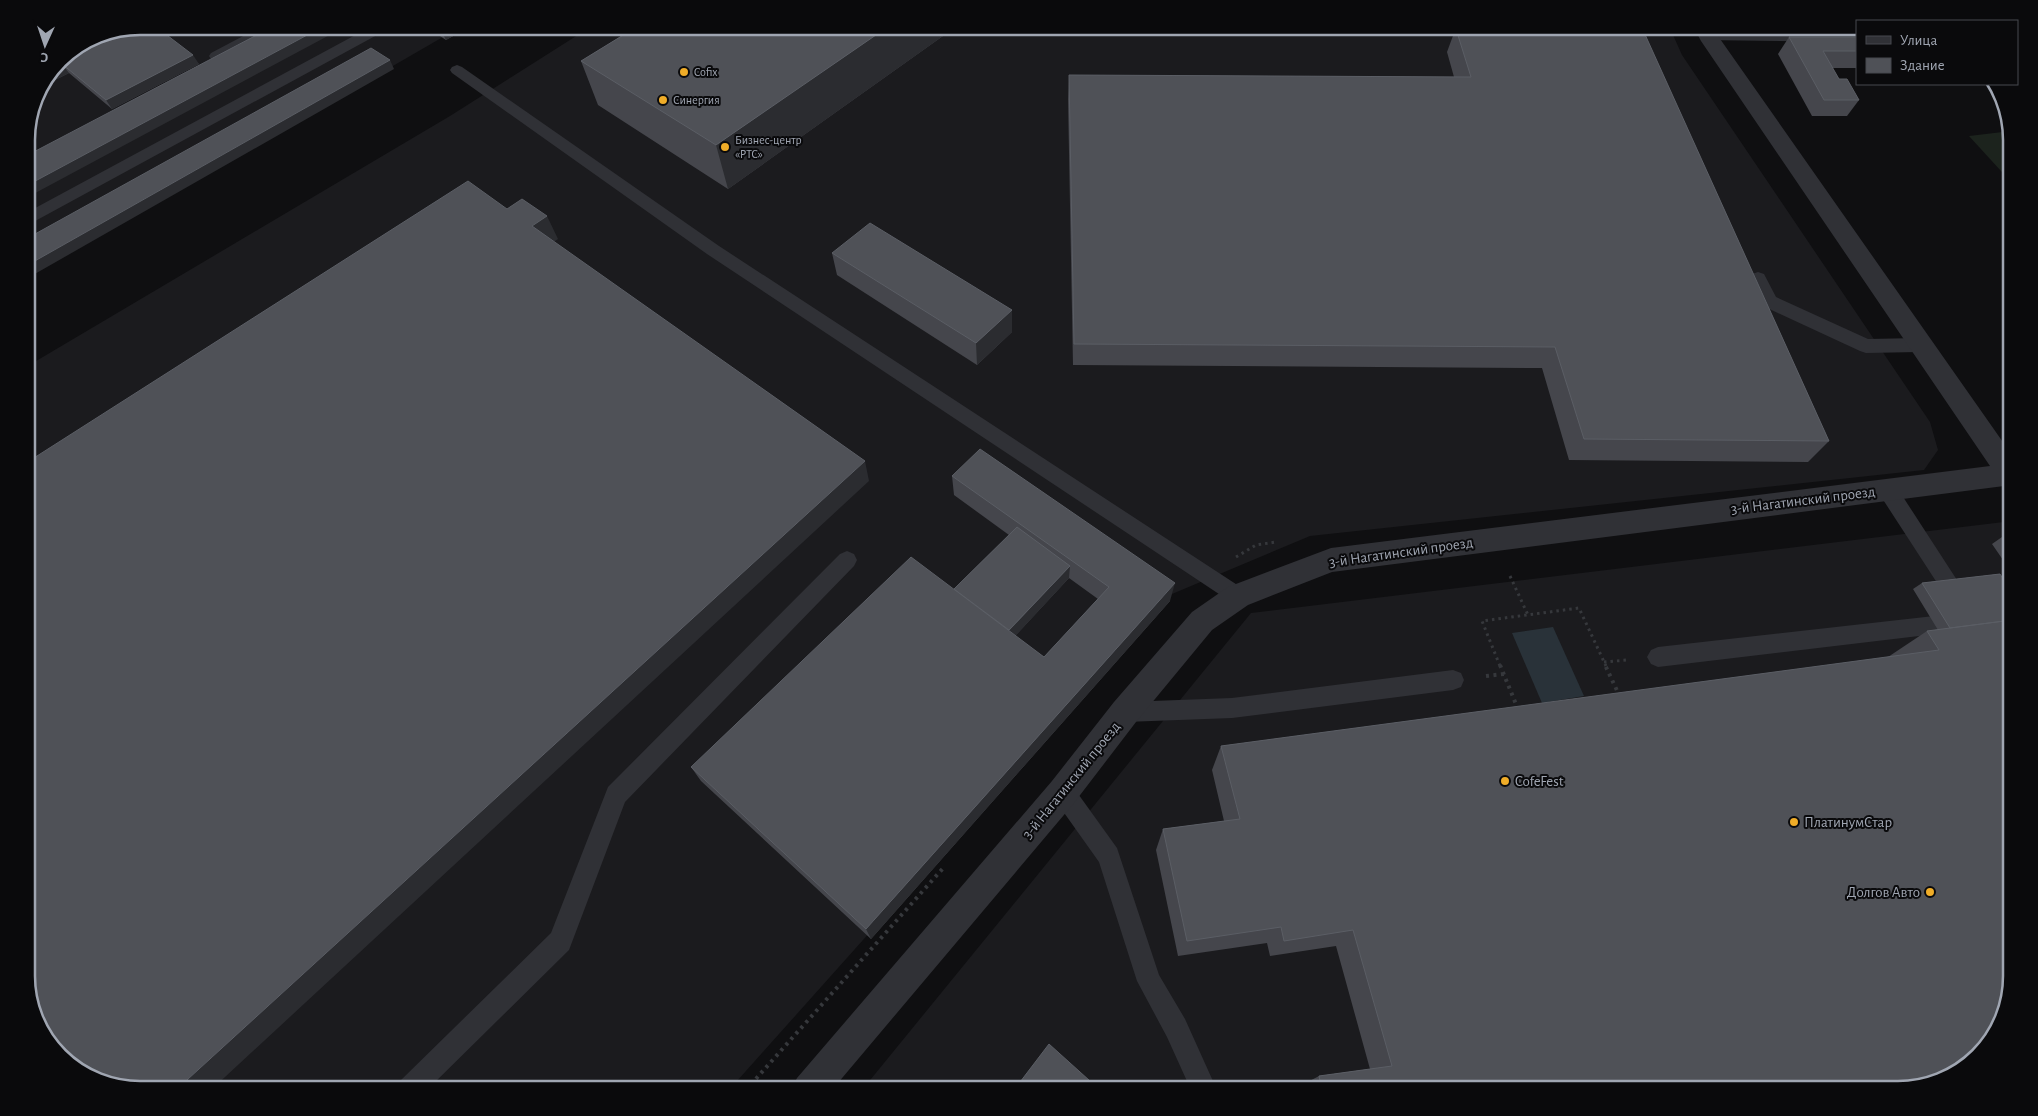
<svg xmlns="http://www.w3.org/2000/svg" width="2038" height="1116" font-family="'Alegreya Sans',sans-serif">
<style>
.built{fill:#1b1b1e}
.green{fill:#1c231d}
.water{fill:#293239}
.lines{fill:none;stroke-linecap:round;stroke-linejoin:round}
.path-far1{stroke:#36383c;stroke-width:3;stroke-dasharray:2.5 4;stroke-linecap:butt}
.path{stroke:#36383c;stroke-width:4;stroke-dasharray:3 4.5;stroke-linecap:butt}
.service{fill:#303136;fill-rule:evenodd}
.minor{fill:#303136;fill-rule:evenodd}
.wall{fill:#45464c;fill-rule:evenodd}
.shaded-wall{fill:#2b2c30}
.building{fill:#4f5157;stroke:#5b5e65}
.poi-dot{fill:#f0ad28;stroke:#0a0a0c;stroke-width:2}
.labels{text-anchor:middle;stroke-width:4;stroke-linejoin:round;paint-order:stroke}
.far-poi-label{font-size:12px;fill:#a0a6b2;stroke:#0a0a0c;text-anchor:start}
.street-label{font-size:15px;fill:#a0a6b2;stroke:#0a0a0c}
.poi-label{font-size:15px;fill:#a0a6b2;stroke:#0a0a0c;text-anchor:start}
.rim{fill:none;stroke:#a0a6b2;stroke-width:2.5}
</style>
<rect width="100%" height="100%" fill="#0f0f11"/>
<!-- built -->
<path class="built" d="M140,26H462L26,278V132L35,96L60,59Z
M592,26H1669L1682,55L1930,422L1938,450L1924,470L1310,536L1172,594L729,1090H140L83,1075L42,1033L26,984V367L450,116Z
M2012,521V977L1955,1074L1899,1090H862L1251,613Z"/>
<!-- green -->
<path class="green" d="M2011,131L2012,132V183L1969,136Z"/>
<!-- water -->
<path class="water" d="M1553,627L1584,696L1542,703L1512,633Z"/>
<g class="lines">
<!-- path-far1 -->
<path class="path-far1" d="M1236,557L1256,545L1276,542
M1510,576L1528,615
M1604,662L1627,660
M1500,666L1482,621L1579,608L1606,666"/>
<!-- path -->
<path class="path" d="M1500,665L1520,714L1621,699L1605,665
M1486,676L1504,674
M746,1090L945,866"/>
<!-- service -->
<path class="service" d="M262,26H281L279,29L221,59H211L209,56L211,53Z
M372,26H390L388,29L26,226V213Z
M1708,33L1857,34V42L1703,40L1701,37L1703,34Z
M457,65L462,67L719,246L1245,590L1248,596L1245,602L1238,605L1231,602L707,254L452,73L450,70L452,67Z
M1758,272L1764,274L1776,297L1868,339L1919,338L1925,340L1928,345L1925,350L1919,352L1866,353L1860,351L1763,306L1750,278L1752,274Z
M1887,481L1894,483L1968,597L1971,603L1968,609L1961,612L1954,609L1880,495L1877,489L1880,483Z
M847,551L854,554L857,560L854,566L625,802L569,950L427,1090H396L400,1081L551,933L608,787L840,554Z
M1961,613L1968,616L1971,622L1968,628L1961,631L1658,667L1651,664L1647,657L1651,650L1658,647Z
M1453,670L1461,673L1464,680L1461,687L1453,690L1232,718L1125,722L1117,719L1114,712L1117,705L1125,702L1232,698Z
M1063,781L1071,784L1117,848L1159,975L1185,1019L1217,1090H1191L1167,1037L1137,981L1099,862L1055,800L1052,792L1055,784Z"/>
<!-- minor -->
<path class="minor" d="M1693,26H1713L1718,36L2012,455V485L1332,572L1248,605L1212,630L1136,722L1074,803L832,1090H791L797,1078L1052,781L1114,702L1192,612L1228,587L1331,548L1990,466L1701,41Z"/>
</g>
<!-- wall -->
<path class="wall" d="M427,26H471L446,40L428,28Z
M638,26H957L728,189L598,105L581,61Z
M1405,26H1677L1672,35H1645L1829,441L1808,462L1569,460L1542,368L1073,365L1068,99L1069,75L1454,77L1447,52L1454,33H1406Z
M160,30L199,64L112,109L69,73L41,87L60,59Z
M1789,37H1857V68H1832L1839,79L1859,100L1847,116H1812L1778,54Z
M832,253L1012,332L977,365L837,275Z
M952,476L1170,601L871,939L701,781L691,767L954,589L1009,535L954,495ZM1069,578L1098,599L1044,657L1015,636Z
M2012,530V573L1992,544Z
M2000,574L1899,1090H1303L1302,1085L1319,1076L1370,1069L1336,946L1270,956L1267,943L1178,956L1156,850L1163,829L1224,821L1212,770L1221,746L1888,657L1927,631L1938,630L1913,589L1922,583Z"/>
<!-- shaded-wall -->
<path class="shaded-wall" d="M153,26H168L157,32Z
M324,26H337L339,30L26,198V186Z
M452,26H471L446,40L442,32Z
M889,26H957L728,189L716,145Z
M193,55L199,64L112,109L106,100Z
M390,60L394,69L26,279V266Z
M62,64L69,73L41,87L53,69Z
M547,216L558,239L543,249L532,226Z
M1012,310V332L977,365L976,343Z
M865,461L869,481L211,1090H176Z
M1070,566L1069,578L1006,646V634Z
M1175,583L1170,601L871,939L866,929Z"/>
<!-- building -->
<path class="building" d="M140,26H155L193,55L106,100L62,64L53,69L60,59L96,35Z
M274,26H324L26,186V156Z
M434,26H452L442,32Z
M638,26H889L716,145L581,61Z
M1456,29L1643,30L1829,441L1584,439L1555,347L1074,344L1069,75L1471,77Z
M1789,37H1857V51H1823L1839,79H1847L1859,100H1824Z
M371,48L390,60L26,266V239Z
M468,181L507,209L522,199L547,216L532,226L865,461L176,1090H140L83,1075L42,1033L26,984V463Z
M870,223L1012,310L976,343L832,253Z
M980,449L1175,583L866,929L691,767L911,557L1044,657L1109,587L952,476Z
M1017,527L1070,566L1009,630L954,589Z
M2000,574L2012,592V620L1950,628L1922,583Z
M2012,620V977L1997,1033L1955,1074L1899,1090H1322L1319,1076L1392,1066L1353,930L1284,941L1281,927L1187,941L1163,829L1240,819L1221,746L1939,650L1927,631Z
M1049,1044L1100,1090H1014Z"/>
<!-- markers -->
<g class="poi-dot">
<circle cx="684" cy="72" r="5"/>
<circle cx="663" cy="100" r="5"/>
<circle cx="725" cy="147" r="5"/>
<circle cx="1505" cy="781" r="5"/>
<circle cx="1794" cy="822" r="5"/>
<circle cx="1930" cy="892" r="5"/>
</g>
<g class="labels">
<!-- far-poi labels -->
<g class="far-poi-label">
<text x="694" y="76">Cofix</text>
<text x="673" y="104">Синергия</text>
<text x="735" y="144">Бизнес-центр<tspan x="735" dy="14">«РТС»</tspan></text>
</g>
<!-- street labels -->
<g class="street-label">
<text transform="translate(1803 500) rotate(-7)" y="5">3-й Нагатинский проезд</text>
<text transform="translate(1401 552) rotate(-8)" y="5">3-й Нагатинский проезд</text>
<text transform="translate(1071 780) rotate(-51)" y="5">3-й Нагатинский проезд</text>
</g>
<!-- poi labels -->
<g class="poi-label">
<text x="1515" y="786">CofeFest</text>
<text x="1804" y="827">ПлатинумСтар</text>
<text x="1920" y="897" text-anchor="end">Долгов Авто</text>
</g>
</g>
<!-- crop -->
<path d="M0 0H2038V1116H0ZM140 35H1898A105 105 0 0 1 2003 140V976A105 105 0 0 1 1898 1081H140A105 105 0 0 1 35 976V140A105 105 0 0 1 140 35Z" fill="#0a0a0c" fill-rule="evenodd"/>
<path class="rim" d="M140 35H1898A105 105 0 0 1 2003 140V976A105 105 0 0 1 1898 1081H140A105 105 0 0 1 35 976V140A105 105 0 0 1 140 35Z"/>
<!-- legend -->
<rect x="1856" y="20" width="162" height="65" fill="#0a0a0c" stroke="#46484e"/>
<rect x="1866" y="36" width="25" height="8" fill="#303136" stroke="#46484e"/>
<text x="1900" y="45" font-size="15" fill="#a0a6b2">Улица</text>
<rect x="1866" y="58" width="25" height="15" fill="#4f5157" stroke="#46484e"/>
<text x="1900" y="70" font-size="15" fill="#a0a6b2">Здание</text>
<!-- north arrow -->
<g transform="translate(45 45) rotate(183)" stroke="#0a0a0c" stroke-width="4" paint-order="stroke">
<path d="M0-4L9 19L0 12L-9 19Z" fill="#a0a6b2"/>
<text y="-8" font-size="14" font-weight="bold" text-anchor="middle" fill="#a0a6b2">С</text>
</g>
</svg>
